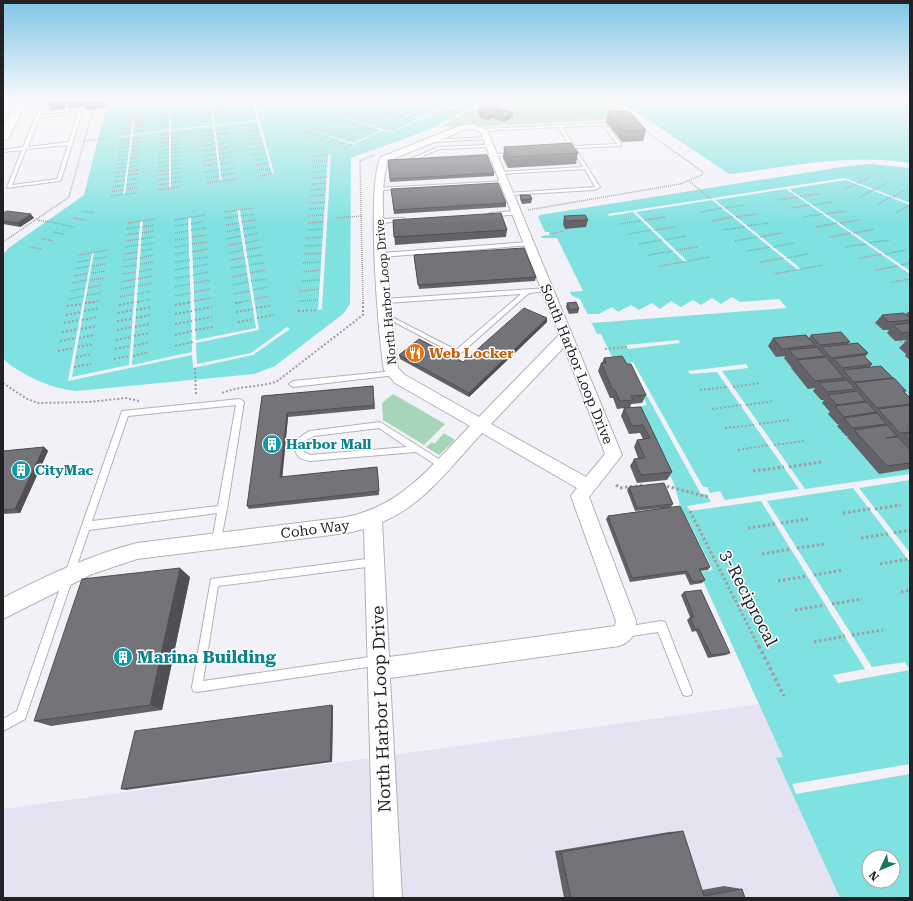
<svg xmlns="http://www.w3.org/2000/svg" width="913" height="901" font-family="'Roboto Serif',serif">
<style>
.built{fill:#e5e3f1}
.green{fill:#a6d6b8}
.water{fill:#80e1e1;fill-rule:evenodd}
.pier{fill:#f1f1f7}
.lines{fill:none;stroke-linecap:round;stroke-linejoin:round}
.lane-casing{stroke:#b3b2b8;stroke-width:2}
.street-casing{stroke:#b3b2b8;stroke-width:2}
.secondary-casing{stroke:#b3b2b8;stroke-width:2}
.path-far3{stroke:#9f9fa3;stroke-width:1.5;stroke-dasharray:1 1;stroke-linecap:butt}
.path-far2{stroke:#9f9fa3;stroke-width:2;stroke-dasharray:2 2;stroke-linecap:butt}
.path-far1{stroke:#9f9fa3;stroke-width:3;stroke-dasharray:2.5 2.5;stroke-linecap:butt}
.path{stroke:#9f9fa3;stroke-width:3.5;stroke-dasharray:3 3;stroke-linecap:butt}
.lane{fill:#fff;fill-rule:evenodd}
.street{fill:#fff;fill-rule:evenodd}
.secondary{fill:#fff;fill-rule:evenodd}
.wall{fill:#636367}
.shaded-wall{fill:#505054}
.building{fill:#737378;stroke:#505054}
.labels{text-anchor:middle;stroke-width:3;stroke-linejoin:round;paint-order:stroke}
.far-street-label{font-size:12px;fill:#222224;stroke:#fff}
.food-label{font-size:14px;font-weight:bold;fill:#c56008;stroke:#fff;text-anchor:start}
.street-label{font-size:14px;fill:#222224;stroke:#fff}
.culture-label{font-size:14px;font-weight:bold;fill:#0d838f;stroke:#fff;text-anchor:start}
.near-street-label{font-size:17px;fill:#222224;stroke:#fff}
.near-culture-label{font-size:17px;font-weight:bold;fill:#0d838f;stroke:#fff;text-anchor:start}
</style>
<rect width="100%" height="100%" fill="#f1f1f7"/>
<!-- built -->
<path class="built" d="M760,704L784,757L777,759L840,898H3V809Z"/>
<!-- green -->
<path class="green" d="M492,99H616L623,104V108L637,119L607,122L606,120L485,126L470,124L456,128L441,126Z
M393,394L445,424L424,445L383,420L382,403Z
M444,433L455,440L439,455L426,447L432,442L434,444Z"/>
<!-- water -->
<path class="water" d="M108,99H487L431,129L351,158L350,304L343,314L275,366L254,374L76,391C49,388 23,376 3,359V254L10,247L84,195Z
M624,99H910V163C847,153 791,167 729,174L627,106L628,101Z
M870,164L910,168V898H840L776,758L783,757L699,572L713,570L681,507C677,497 676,487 671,477H668L635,407L647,405L629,369L614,361L601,334H597L580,299L572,296L570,292L583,291L557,238H542L541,236L550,235L549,232H545L538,217L540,215L848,166ZM869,857H893V881H869Z"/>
<!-- pier -->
<path class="pier" d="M416,99L445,106L463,99L449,106L458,108L453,111L445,108L392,133L383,130L353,145L312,130L353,143L381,130L343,117H344L392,132L418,119L372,105L420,118L443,107Z
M253,104H255L274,173L272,174L257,121L215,126L222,181H220L213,126L171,131V188H169V131L133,136L125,194L123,195L131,136L109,138L131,135L133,118H135L133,135L169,130L170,114H171L172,130L213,125L211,109H213L215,125L257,120Z
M328,155H331L322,309L318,310Z
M845,178L910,203V205L846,180L789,189L910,271V274L786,189L715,200L801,269L798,270L712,200L636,212L687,261L684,262L633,212L609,216L608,214Z
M237,210H240L259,330L196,343L197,364L251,353L287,327L290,329L253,355L193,368L192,355L68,381L92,253L94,252L72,377L129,365L140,221H143L132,365L192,352L188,218L191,217L196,340L256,328Z
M732,297L740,302L779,299L787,308L592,323L587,314H599L612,307L618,312L631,305L639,310L652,303L660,309L671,301L681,307L693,300L701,305L712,298L721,304Z
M678,340L680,343L628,349L626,345Z
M633,362L703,487H707L710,493L720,491L725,500L799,489L717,372L690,374L688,371L746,364L748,368L722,371L805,489L910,474V480L859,488L910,553V562L853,488L767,501L872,667L905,662L910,670L838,683L833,675L865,669L761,501L690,511L687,506L711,502L706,494H701L629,363Z
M910,764V774L796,794L792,784Z"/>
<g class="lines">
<defs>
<path id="lane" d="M43,99H47L40,116L80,111L82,112L61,180L59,181L7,188V187L22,150L3,152V150L23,147ZM78,113L69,142L28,147L39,118ZM68,145L57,179L12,185L26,149Z
M605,123L621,144V146L575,148L600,187L594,190L509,195H507V193L595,187L585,169L500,174L498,173L500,172L583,167L558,127L483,131L481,130L483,129ZM603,125L617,144L574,146L562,127Z
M486,137L487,139L432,142L430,141L432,140Z
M489,145L491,146L490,147L439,149L410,162L406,161L438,147Z
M516,153V155H514L430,160L428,159L430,158Z
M506,181V183H504L379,190L377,189L379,188Z
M516,211L518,212V214L490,217L487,215L490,213Z
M403,218L405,219V221L380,223L377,221L380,219Z
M529,242L532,244L531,245L382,257L379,255L382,253Z
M547,288L550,290L549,291L529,293L459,355H457L383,316L386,314L388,315L456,350L521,294L385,303L382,301L385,299Z
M394,371L398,373L396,375L293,387L289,384L293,381Z
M240,399L244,402L227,509L220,544L217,545L214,544L212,541L217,513L89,530L25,719L3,731V719L17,711L122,411ZM236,405L218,506L92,521L128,416Z
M380,422L445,463L446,465L445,467H439L416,452L309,461C298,458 297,457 294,446C298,438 302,435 310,431ZM379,428L407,447L310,455L304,452L302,446L306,440L314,436Z
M374,558L377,559L379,562L377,565L374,566L218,586L203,681L377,656L381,657L382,661L381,665L197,692L193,691L192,687L211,579Z
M661,621L665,622L692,691L691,695L687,696L683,695L658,632L625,637L621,636L620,632L621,628L625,627Z"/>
<path id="street" d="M473,124L487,130L622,455L589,497L636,621C635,635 632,641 619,646L390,678L402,898H374L364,529L347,533L137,559L92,574L3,619V598C46,576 90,555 137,543L347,517C403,505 432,465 470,426L395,383L384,370C378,335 366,183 381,157L459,126ZM472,129L480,131L559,335L479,417L405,375L398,368C392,337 391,305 388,274C385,240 378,193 388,161L464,130ZM564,347L605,454L586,477L491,424ZM482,433L577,488L571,496L616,621L615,626L389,657L382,522C424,505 452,465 482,433Z"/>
<path id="secondary" d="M18,99H28L9,138L3,141V127Z"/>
</defs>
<!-- lane casing -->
<use href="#lane" class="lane-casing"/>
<!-- street casing -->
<use href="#street" class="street-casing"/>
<!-- secondary casing -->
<use href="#secondary" class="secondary-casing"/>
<!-- path-far3 -->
<path class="path-far3" d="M180,99V104
M195,99V102
M582,99L600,103L584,113L582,117
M602,99L603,103L619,112
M405,101L410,99
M149,102V107
M429,102L436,99
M492,103L500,106L499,110
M413,104L420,100
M437,104L444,101
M242,105L253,104
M164,106L165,100
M421,106L428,103
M380,107L388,104
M364,108L380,101
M429,108L436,105
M243,109L254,108
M388,109L395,106
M200,110L224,107
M455,110L472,114
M371,111L379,107
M396,111L403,108
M213,112L224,111
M244,113L255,112
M379,113L387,110
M200,114L211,113
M404,114L411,110
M161,115L180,113
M387,115L395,112
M214,116L225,115
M412,116L419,113
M171,117L180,116
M245,117L256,116
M467,117L498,99
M161,118L170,117
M200,118L212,117
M395,118L403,114
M124,119L144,117
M352,119L360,116
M171,120L180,119
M214,120L226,119
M403,120L411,117
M134,121L144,120
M161,121L170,120
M334,121L352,113
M200,122L212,121
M360,122L368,118
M124,123L133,122
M171,123L181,122
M342,123L351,120
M368,124L376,121
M134,125L143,124
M161,125L169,124
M123,126L132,125
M247,126L259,125
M350,126L358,122
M171,127L181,126
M376,127L384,123
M134,128L143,127
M160,128L169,127
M122,129L132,128
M358,129L367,125
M384,129L392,126
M215,130L228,128
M248,131L260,129
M366,131L375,127
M133,132L143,130
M201,132L213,130
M321,132L330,129
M122,133L131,132
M171,134L181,133
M216,134L228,133
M303,134L322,126
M160,135L169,134
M249,135L261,134
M329,135L338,131
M202,136L214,135
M311,137L320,133
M171,138L181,137
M337,138L346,134
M132,139L142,138
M160,139L169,138
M217,139L229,137
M250,140L262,138
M319,140L328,136
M83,141L109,138
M121,141L130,139
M202,141L214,139
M346,141L354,137
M171,142L181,140
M132,143L142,142
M160,143L169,142
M327,143L336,139
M120,144L130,143
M217,144L230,142
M251,144L263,143
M171,145L181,144
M202,146L215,144
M335,146L344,142
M131,147L141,145
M160,147L169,145
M119,148L129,147
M171,149L181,148
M218,149L231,147
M252,149L265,148
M344,149L352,144
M131,151L141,149
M159,151L169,149
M203,151L216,149
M119,152L129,151
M171,153L181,152
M159,154L169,153
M219,154L232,152
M253,154L266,153
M130,155L140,153
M118,156L128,155
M203,156L216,154
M314,156L328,155
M171,157L181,155
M130,158L140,157
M159,158L169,157
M219,159L233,157
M117,160L128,159
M255,160L267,158
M171,161L181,160
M204,161L217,159
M314,161H328
M129,163L140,161
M159,163L169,161
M117,164L127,163
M220,164L234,162
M171,165L181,164
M256,165L269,163
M204,166L218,164
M129,167L139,165
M159,167L169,165
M313,167L327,166
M116,168L127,167
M171,169L181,168
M221,170L235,168
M257,170L270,169
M128,171L139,170
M158,171L169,170
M205,172L218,170
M313,172L327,171
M115,173L126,171
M171,174L181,172
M128,175L138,174
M158,175L169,174
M221,175L236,173
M258,176L272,174
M115,177L125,176
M171,178L182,177
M205,178L219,176
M312,178L327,177
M127,180L138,179
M158,180L169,179
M689,181L711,199
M114,182L125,180
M171,183L182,181
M206,183L237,179
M857,183L870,177
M312,184L326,183
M127,185L137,183
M158,185L169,183
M113,187L124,185
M126,189L137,188
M845,189L856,184
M158,190L182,186
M311,190L326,189
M874,190L887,183
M112,191L124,190
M111,196L136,193
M310,196L325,195
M800,196L819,194
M860,197L873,190
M893,197L905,190
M778,200L798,197
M310,203L325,202
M878,204L891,197
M813,205L832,202
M725,208L745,205
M790,208L810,205
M309,209L324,208
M528,210L680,184L702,175L703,172L644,130
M83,211L94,213
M224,212L253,208
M701,212L722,208
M897,212L910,205
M826,214L846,211
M241,216L254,214
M308,216L324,215
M736,217L756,214
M803,217L823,214
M74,218L85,220
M225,218L238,216
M336,218L361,216
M37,220L62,224
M175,220L205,215
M644,220L665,217
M712,221L733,217
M242,222L255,220
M128,223L155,219
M308,223L324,222
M840,223L860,220
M191,224L205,221
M619,224L641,221
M63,225L75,227
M226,225L239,223
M175,226L189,224
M747,226L768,223
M142,227L154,225
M816,227L837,223
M127,229L140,227
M243,229L257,227
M191,230L206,228
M307,230L323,229
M654,230L676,227
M723,230L745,227
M53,232L64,234
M227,232L240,229
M142,233L154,231
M175,233L189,231
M854,233L874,229
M550,234L564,231
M629,234L651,230
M126,235L139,233
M244,236L258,233
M192,237L206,235
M760,237L781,233
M830,237L851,233
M306,238L322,237
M42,239L54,241
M141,239L154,237
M227,239L241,236
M175,240L189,238
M665,240L686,236
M126,241L139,239
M735,241L757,237
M3,242L69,197L93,109L88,110
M245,243L259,240
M869,243L890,240
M192,244L207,242
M639,244L662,240
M141,245L154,243
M228,245L242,243
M305,246L322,245
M30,247L42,249
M125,247L138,245
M175,247L189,245
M773,247L794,243
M845,247L866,244
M246,250L261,247
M676,250L698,247
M141,251L153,249
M747,251L770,247
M192,252L207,249
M229,253L243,250
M124,254L138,252
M175,254L189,252
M304,254L321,253
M885,254L906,250
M78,255L108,250
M649,255L673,251
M247,257L262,255
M140,258L153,255
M787,258L808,254
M860,258L882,254
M93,259L107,257
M193,259L208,257
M124,260L137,258
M230,260L245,258
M77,262L90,260
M175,262L190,260
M760,262L783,258
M303,263L321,262
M140,264L153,262
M249,265L264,263
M901,265L910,263
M92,266L106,264
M660,266L710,257
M123,267L137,265
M193,267L208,264
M231,268L246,266
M75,269L89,266
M175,270L190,267
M876,270L898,266
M139,272L152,269
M302,272L320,270
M91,273L105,271
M250,273L265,270
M122,274L136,272
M774,274L823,265
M193,275L209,272
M74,276L88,273
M232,277L247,274
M175,278L190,276
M138,279L152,276
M90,280L103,278
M251,281L267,279
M301,281L320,280
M122,282L136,279
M892,282L910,279
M72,283L87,280
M194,283L210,280
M233,285L248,282
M138,286L152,283
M175,287L191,284
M88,288L102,285
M121,289L135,286
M253,290L268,287
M71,291L85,288
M300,291L319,289
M194,292L210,289
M137,294L151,291
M234,294L250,291
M87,295L101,293
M175,296L191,293
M120,297L134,294
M69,299L84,296
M254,299L270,296
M194,301L211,298
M299,301L318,300
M137,302L151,299
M88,303L100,301
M131,303L134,302
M187,303L191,302
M237,303L251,300
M363,303L360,161L374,155"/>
<!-- path-far2 -->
<path class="path-far2" d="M137,302H139
M85,303L95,302
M235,303L242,302
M119,305L134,302
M175,305L191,302
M67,306L82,304
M256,308L272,305
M136,310L151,307
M195,310L212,307
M84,311L99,308
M298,311L318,310
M236,312L253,309
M118,313L133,310
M175,314L192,311
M66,315L81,312
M136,318L150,315
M257,318L274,315
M82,320L98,317
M195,320L212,317
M117,321L132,319
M238,322L254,319
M64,323L79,320
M175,324L192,321
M135,327L150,324
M81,329L96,326
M117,330L132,327
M195,330L213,327
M62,332L78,329
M175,335L192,331
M134,336L149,333
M79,338L95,335
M116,340L131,337
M60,341L76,338
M900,342L910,341
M134,346L149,342
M175,346L193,342
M78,347L94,344
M115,349L130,346
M605,349L627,347
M58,351L74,348
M133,356L149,352
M76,357L92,354
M114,359L129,356
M74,367L91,364
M195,368L196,395
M3,383L27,399L38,403L89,402L126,398L139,401
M733,387L760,383
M700,390L728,387
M222,393C239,386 258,387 276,382L363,315V302
M746,405L774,401
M712,409L741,405
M759,424L789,420
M725,428L754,425
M774,445L804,441
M738,450L769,445"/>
<!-- path-far1 -->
<path class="path-far1" d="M789,467L821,462
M753,471L784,467
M616,485L620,488L644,485
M662,485L708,497
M875,509L901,505
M690,511L759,647
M843,513L870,509
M781,523L808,519
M748,528L775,524
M894,533L910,530
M861,538L888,534
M797,548L825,544
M762,554L791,549
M880,564L908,559
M814,575L843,570
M778,581L807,576
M901,592L910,590
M832,604L862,599
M795,610L825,605
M852,635L883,630
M814,642L845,636"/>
<!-- path -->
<path class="path" d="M759,646L784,696"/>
<!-- lane -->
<use href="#lane" class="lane"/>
<!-- street -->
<use href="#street" class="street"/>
<!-- secondary -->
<use href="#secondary" class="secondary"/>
</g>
<!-- wall -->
<path class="wall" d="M478,111L513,117L504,122L492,118L488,120L480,118V115L478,114Z
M608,112L646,130L643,141L622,142L606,122Z
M504,147L578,153L576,164L508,168L503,158Z
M388,160L494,173V176L390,182Z
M391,189L506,203V207L394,214Z
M520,195L532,199L531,203L522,204L520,199Z
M3,213L34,218L20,227L3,224Z
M564,216L588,220L586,227L565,229L563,224Z
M393,220L507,230L506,237L395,245Z
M414,259L536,277L535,281L419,289Z
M567,303L579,309L578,313L569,314L566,307Z
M910,311V360L905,356L906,354L899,348L907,340L895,341L887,333L889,330H883L875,323L882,315L906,314L908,312Z
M547,322L469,397L400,359L399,355L463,362Z
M811,335L850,342L848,344L868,353L865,357L872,364L870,367L893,378L891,379L906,391L904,392L910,398V469L879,474L847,437L848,436H846L837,426L839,424H837L828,414L830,412L822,403L824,400H821L813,391L815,388L808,389L791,368L792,367H791L784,358L785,356L776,357L768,346L773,338H809Z
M604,358L627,364L646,395L642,403L631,404L630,408L641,407L672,472L667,480L637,483L630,466L634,459L638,458L634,447L637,440L643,439L640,433L629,434L621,416L624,408L617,409L613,398H610L598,371L601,363H602Z
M373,386L375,409L288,417L282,477L377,467L378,471L379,495L249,509L247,506L262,396Z
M44,447L48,451L20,513L3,514V451Z
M629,487L673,504L671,507L710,567L708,570L700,571L705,580L702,583L690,585L685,574L630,582L606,519L608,516L663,508L635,511L627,490Z
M190,577L162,710L51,726L34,721Z
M684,592L730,653L726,655L708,658L696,631L692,632L687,620L690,617L681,595Z
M332,705L333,707L332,762L126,790L121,789Z
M683,831L702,890L724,886L742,889L745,898H564L555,851L669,832Z"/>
<!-- shaded-wall -->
<path class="shaded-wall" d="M45,99H107L105,108L86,110L85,107L69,109L67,104H65L66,106L65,109L51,111Z
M513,113V117L504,122L505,118Z
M492,115V118L488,120V117Z
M31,214L34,218L20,227L18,223Z
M547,318V322L469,397V393Z
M287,413L288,417L282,481L280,477Z
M44,447L48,451L20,513L15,509Z
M180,568L190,577L162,710L150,705Z
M332,705L333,707L332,762L330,761Z"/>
<!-- building -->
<path class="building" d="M483,108L490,110L494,108L513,113L505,118L492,115L488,117L480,115L485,113L478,111Z
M629,111L646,130L624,131L608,112Z
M571,143L578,153L508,157L504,147Z
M487,155L494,173L390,179L388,160Z
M498,183L506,203L394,210L391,189Z
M520,195H530L532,199L522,200Z
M7,211L31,214L18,223L3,221V213Z
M501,213L507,230L394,237L393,220Z
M585,215L588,220L566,221L564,216Z
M524,248L536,277L418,285L414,255Z
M576,302L579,309L570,310L567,303Z
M524,308L547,318L469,393L399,355L419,339L463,362Z
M904,313L910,318V320L889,322L882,315Z
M910,323V332L902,333L893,325Z
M841,332L850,342L820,345L811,335Z
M806,335L815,345L782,349L773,338Z
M858,343L868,353L831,358L822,347Z
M817,347L825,356L797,359L789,350Z
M863,355L872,364L843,368L834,359Z
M622,356L627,364H631L646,395L631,396L633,400L620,401L615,390H613L601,363H606L604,358Z
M826,357L844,378L815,381L797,360Z
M881,366L893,378L854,382L843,370Z
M894,378L906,391H903L910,398V404L877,408L855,383Z
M847,380L855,389L827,392L819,383Z
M373,386L374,405L287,413L280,477L377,467L379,491L247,506L262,396Z
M857,391L865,401L837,405L828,395Z
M867,402L876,412L844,417L835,406Z
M910,405V432L900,433L878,409Z
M641,407L672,472L641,475L634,459L645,458L637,440L650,438L643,425L632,426L624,408Z
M877,413L886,424L853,428L844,418Z
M887,425L897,436L886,438L898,437L910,450V463L887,466L854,430Z
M904,434H910V440Z
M44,447L15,509L3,510V451Z
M664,483L673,504L637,508L629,487Z
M680,506L710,567L699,569L705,580L693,582L687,571L632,578L608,516Z
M180,568L150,705L34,721L82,579Z
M701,590L730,653L711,655L699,629H695L690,617H694L684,592Z
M332,705L330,761L121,789L135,731Z
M683,831L704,896L742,889L745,898H571L561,852Z"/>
<!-- sky -->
<linearGradient id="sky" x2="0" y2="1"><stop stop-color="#7ec6e5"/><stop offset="0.44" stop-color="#f9f9fb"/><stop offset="1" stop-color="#f9f9fb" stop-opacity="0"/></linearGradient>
<rect width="913" height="225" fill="url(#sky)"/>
<!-- icons -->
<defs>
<symbol id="restaurant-disc" viewBox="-11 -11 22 22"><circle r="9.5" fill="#e8710a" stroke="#fff"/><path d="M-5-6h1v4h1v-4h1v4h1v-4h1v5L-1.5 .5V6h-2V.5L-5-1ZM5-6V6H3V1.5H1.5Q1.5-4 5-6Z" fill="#fff"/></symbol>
<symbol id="building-disc" viewBox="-11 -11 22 22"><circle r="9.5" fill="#0f9aa8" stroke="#fff"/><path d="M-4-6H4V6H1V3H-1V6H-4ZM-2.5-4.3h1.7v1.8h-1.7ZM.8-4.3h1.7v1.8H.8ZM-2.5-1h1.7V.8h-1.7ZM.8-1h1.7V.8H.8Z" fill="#fff"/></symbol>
</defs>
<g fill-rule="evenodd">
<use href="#restaurant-disc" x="404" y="342" width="22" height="22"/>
<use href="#building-disc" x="261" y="433" width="22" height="22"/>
<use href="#building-disc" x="10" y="459" width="22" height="22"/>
<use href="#building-disc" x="112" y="646" width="22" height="22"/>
</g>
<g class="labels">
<!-- far-street labels -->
<g class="far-street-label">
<text transform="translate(386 292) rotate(-95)" y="4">North Harbor Loop Drive</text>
</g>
<!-- food labels -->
<g class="food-label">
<text x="429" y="358">Web Locker</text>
</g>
<!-- street labels -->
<g class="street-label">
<text transform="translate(577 364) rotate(68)" y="5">South Harbor Loop Drive</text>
<text transform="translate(315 529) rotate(-7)" y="5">Coho Way</text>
</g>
<!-- culture labels -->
<g class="culture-label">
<text x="286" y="449">Harbor Mall</text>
<text x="35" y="475">CityMac</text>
</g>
<!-- near-street labels -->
<g class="near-street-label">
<text transform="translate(749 598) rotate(63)" y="6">3-Reciprocal</text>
<text transform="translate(381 709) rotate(-92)" y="6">North Harbor Loop Drive</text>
</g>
<!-- near-culture labels -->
<g class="near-culture-label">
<text x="137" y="663">Marina Building</text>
</g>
</g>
<!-- border -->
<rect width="913" height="901" fill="none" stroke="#222224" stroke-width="8"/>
<!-- north arrow -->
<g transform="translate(881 869) rotate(226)"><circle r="19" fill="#ffffff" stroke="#a7a7a7"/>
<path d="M0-3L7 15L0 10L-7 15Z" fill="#1a7a51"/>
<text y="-6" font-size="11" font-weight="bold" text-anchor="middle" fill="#222224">N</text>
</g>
</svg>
